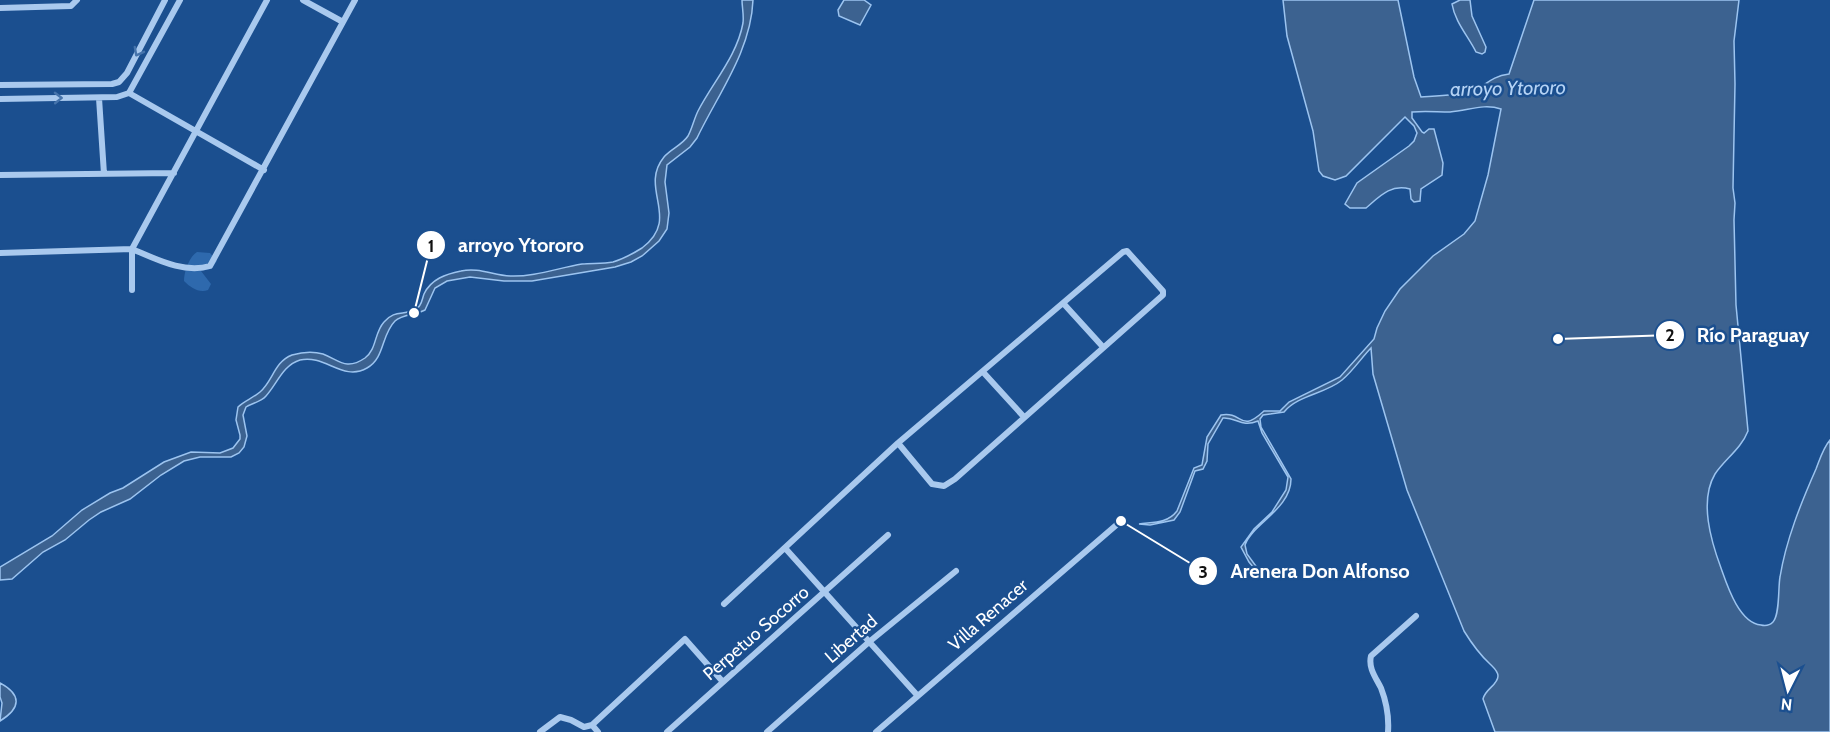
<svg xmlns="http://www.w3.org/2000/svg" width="1830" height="732" font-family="Cabin,sans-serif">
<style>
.green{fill:#2e69ad}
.water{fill:#3c6290;stroke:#9cc4f0;stroke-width:1.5}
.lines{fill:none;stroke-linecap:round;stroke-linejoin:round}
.street{stroke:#a9c9ee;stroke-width:6}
.oneway{stroke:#4674ac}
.labels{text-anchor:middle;stroke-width:5;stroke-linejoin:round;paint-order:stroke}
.street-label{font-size:18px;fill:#fff;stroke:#1b4f8f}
.water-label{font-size:20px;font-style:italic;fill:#b5d3f5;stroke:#1b4f8f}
.leader{fill:none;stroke:#fff;stroke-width:2}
.callout-dot{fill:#fff;stroke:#1b4f8f;stroke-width:2}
.mark-label{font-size:18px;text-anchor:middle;font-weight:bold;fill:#111}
.callout-label{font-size:20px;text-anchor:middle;font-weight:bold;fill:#fff;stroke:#1b4f8f;stroke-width:5;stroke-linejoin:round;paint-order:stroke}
</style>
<rect width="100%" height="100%" fill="#1b4f8f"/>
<!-- green -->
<path class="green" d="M197,252L210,253L217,261L211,269L201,271L211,284L208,290C199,293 191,288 184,281C184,272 189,257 197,252Z"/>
<!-- water -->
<path class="water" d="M742,0H753C751,51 718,94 697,138L690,147L667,165L665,182L669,213L667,229L659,241L642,256L631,262L615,267L532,281H504L470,277L447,281L435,288L425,310C416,315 402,314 395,321C381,335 385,358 367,368C343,382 325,354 300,360C283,365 277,384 266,396C261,402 252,403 246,407L243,415L247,436L244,447L239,453L231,457H200L184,461L161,475L130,499L101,512L89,520L65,540L43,552L12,579L0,580V567L52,536L82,510L110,493L123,488L164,462L191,452L220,453L233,448L240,439V435L236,420L238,407C244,401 253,398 260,392C273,381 274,362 292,355C302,352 313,351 323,354C339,360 346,371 365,358C377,349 374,333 384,322C395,309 404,316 416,309C422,306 422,299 424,294C431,279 446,274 461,271C478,267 493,275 510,276C534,277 558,268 582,264C592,263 603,264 613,262C623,259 634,253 642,248C682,218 638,189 664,157C671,149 682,145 688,136C692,129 694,119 698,111C713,82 737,56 743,23C744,15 742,7 742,0Z
M844,0H864L871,5L860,25L839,16L838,10Z
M1283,0H1398L1414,77L1421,97C1435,96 1457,95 1470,92C1486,87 1488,77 1509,74L1534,0H1739L1734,41L1735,84L1733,188L1735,203L1734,220L1736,305L1748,431C1741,449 1725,459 1715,474C1699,501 1711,541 1721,568C1727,585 1739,623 1761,625C1765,626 1770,625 1773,622C1780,615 1778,587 1780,577C1786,540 1801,503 1816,469C1820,459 1823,448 1830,440V732H1495L1483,699C1485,689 1498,685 1498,676C1498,671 1493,667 1490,664C1479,654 1472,644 1464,631L1407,490L1373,374L1371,348C1362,357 1353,371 1342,380C1325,394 1298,395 1284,412L1263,415L1260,419L1261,427L1291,479C1291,509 1252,524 1245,545L1247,554L1261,573L1259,574L1249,562L1241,547L1254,529L1272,512L1286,490L1288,477L1262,433L1258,421C1241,428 1237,417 1223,418L1208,444L1207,461L1203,469L1195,471L1180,512L1174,520L1150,525L1139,524C1152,522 1167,524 1177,511L1194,468L1202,465L1207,437L1221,415C1244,411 1239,434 1264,411H1280L1289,402L1340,377L1374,339L1377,328L1385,311L1400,289L1433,256L1464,234L1475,221L1488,175L1501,109C1483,103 1468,111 1450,112C1437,112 1425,111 1412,112V118L1422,132L1424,133L1429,129H1434L1443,163L1442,175L1421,189L1420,201L1414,202L1411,199L1410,189C1390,184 1380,196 1366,208H1350L1345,204L1357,183L1409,146L1414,141L1417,133L1414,126L1405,117L1346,176L1335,180L1323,176L1319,171L1313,131L1287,36Z
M1460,0H1470L1472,16L1486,47L1485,52L1482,54L1476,52C1468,36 1455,22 1452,4Z
M0,683C22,695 21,708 0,721L2,703L0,697Z"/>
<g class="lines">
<!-- street -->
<path class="street" d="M303,0L343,22
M0,8L71,6L77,0
M0,85L112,84L119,82L127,73L165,0
M129,93L264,170
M99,98L104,174
M0,99L117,97L129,93L180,0
M0,175L174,173
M0,253L132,249L267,0
M132,290V249C156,259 184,274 210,266L355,0
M1063,303L1103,347
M983,372L1024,417
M785,548L917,695
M724,604L898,443L1123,252L1127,251L1163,291V295L955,479L944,486L932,484L898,443
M592,725L598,732
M540,732L560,717L571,720L584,727L592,725L685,639L723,682
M667,732L888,535
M767,732L869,642L956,571
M876,732L1121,521
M1388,732C1389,718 1386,701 1381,688C1376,678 1368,668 1371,656L1416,616"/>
</g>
<!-- one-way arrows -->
<defs><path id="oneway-chevron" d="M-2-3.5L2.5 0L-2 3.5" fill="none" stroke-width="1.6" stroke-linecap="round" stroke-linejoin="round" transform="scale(1.5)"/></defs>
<g class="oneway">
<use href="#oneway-chevron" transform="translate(138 52) rotate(118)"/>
<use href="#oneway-chevron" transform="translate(58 98) rotate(-1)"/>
</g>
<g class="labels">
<!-- street labels -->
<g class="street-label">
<text transform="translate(988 615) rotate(-41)" y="6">Villa Renacer</text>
<text transform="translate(756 633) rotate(-41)" y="6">Perpetuo Socorro</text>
<text transform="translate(851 639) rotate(-41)" y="6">Libertad</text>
</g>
<!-- water labels -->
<g class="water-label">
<text transform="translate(1508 88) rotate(-1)" y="7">arroyo Ytororo</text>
</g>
</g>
<!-- callouts -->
<path class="leader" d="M414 313L431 245M1558 339L1670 335M1121 521L1203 571"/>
<g class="callout-dot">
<circle cx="414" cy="313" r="6"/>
<circle cx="1558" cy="339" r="6"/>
<circle cx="1121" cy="521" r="6"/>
<circle cx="431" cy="245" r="15"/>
<circle cx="1670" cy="335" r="15"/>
<circle cx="1203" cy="571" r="15"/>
</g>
<g class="mark-label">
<text x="431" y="252">1</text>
<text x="1670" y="341">2</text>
<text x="1203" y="578">3</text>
</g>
<g class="callout-label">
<text x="521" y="252">arroyo Ytororo</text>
<text x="1753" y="342">Río Paraguay</text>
<text x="1320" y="578">Arenera Don Alfonso</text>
</g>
<!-- north arrow -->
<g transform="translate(1788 690) rotate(186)" stroke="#1b4f8f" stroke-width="4.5" paint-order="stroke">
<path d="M0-4.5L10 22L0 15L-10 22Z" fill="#ffffff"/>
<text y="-9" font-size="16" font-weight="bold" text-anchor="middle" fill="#ffffff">N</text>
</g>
</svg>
